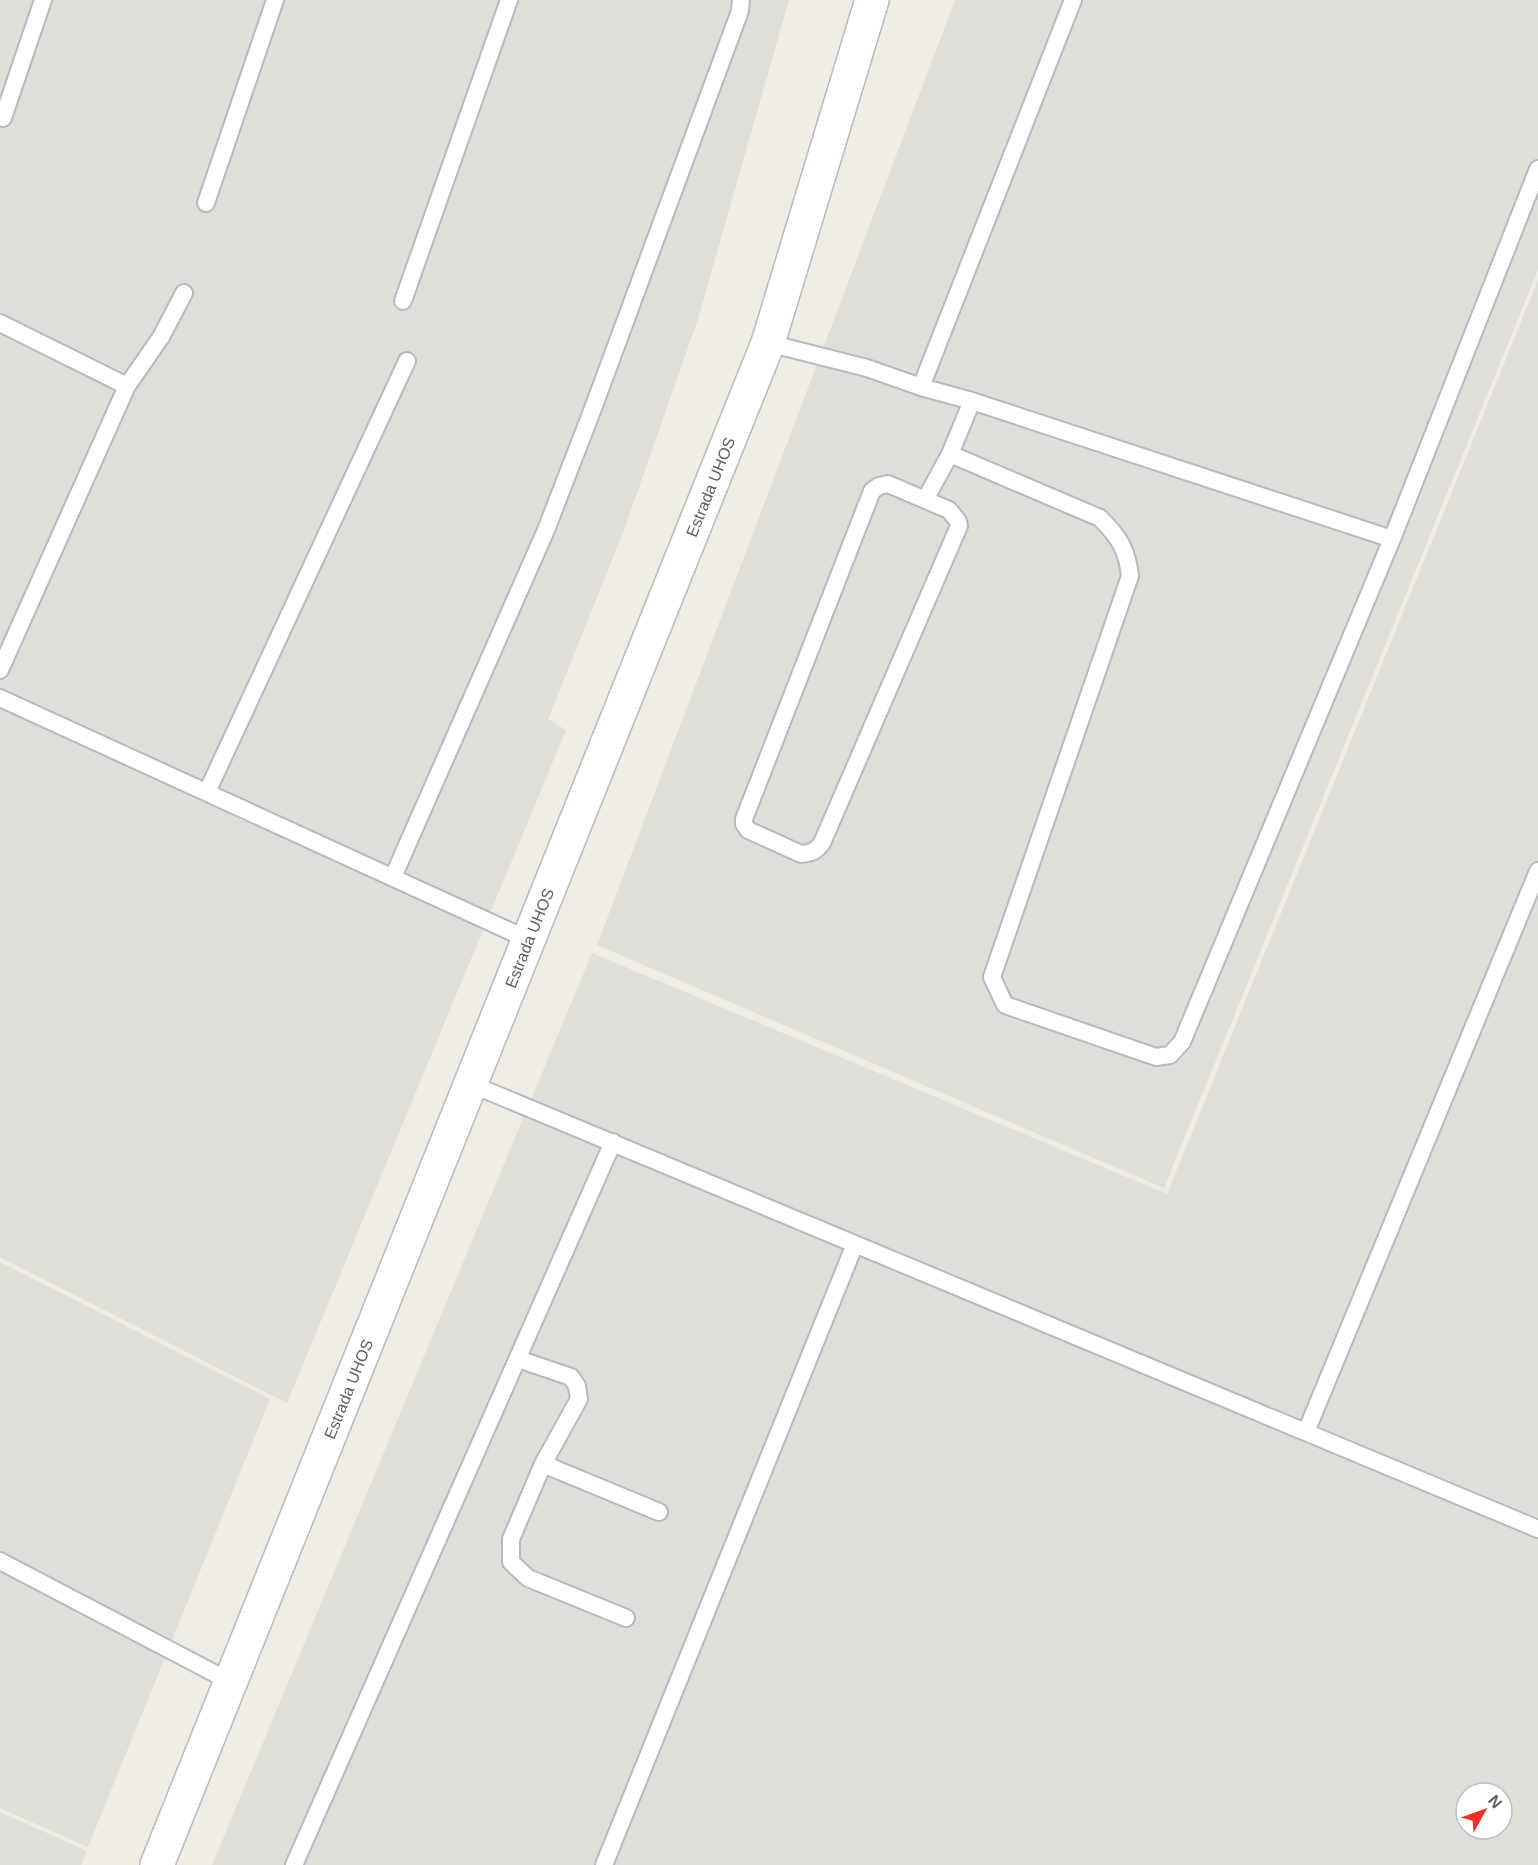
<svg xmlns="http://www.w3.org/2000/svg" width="1538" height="1865" font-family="Arial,sans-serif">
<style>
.industrial{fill:#dfded8;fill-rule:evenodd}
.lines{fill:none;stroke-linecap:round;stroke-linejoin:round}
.service-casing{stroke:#b6babe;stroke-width:20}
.minor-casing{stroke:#b6babe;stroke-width:36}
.service{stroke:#fff;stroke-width:16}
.minor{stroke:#fff;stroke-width:33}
.labels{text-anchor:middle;stroke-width:4.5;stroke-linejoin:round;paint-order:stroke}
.street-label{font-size:16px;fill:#5b6065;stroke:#fff}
</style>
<rect width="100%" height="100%" fill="#efece3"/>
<!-- industrial -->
<path class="industrial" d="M0,0H789L698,319L624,530L548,719L566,730L287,1403L0,1257Z
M955,0H1538V270L1164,1188L597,945Z
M1538,280V1865H212L592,953L1167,1194ZM1466,1793H1502V1829H1466Z
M0,1262L270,1399L88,1847L0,1808Z
M0,1812L87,1851L81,1865H0Z"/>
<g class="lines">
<defs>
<path id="service" d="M3,118L43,0
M206,203L275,0
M403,301L509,0
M0,323L127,386
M768,343L867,368L921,387L972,401L1392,539L1538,169
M921,387L1073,0
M972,401L950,454L1100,518C1119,537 1127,549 1130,576L992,977L1005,1005L1156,1057L1170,1055L1182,1042L1392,539
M888,484L949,510L958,521L959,526L822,843C816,851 812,853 801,854L748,830L744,824V819L872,491L879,486Z
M925,500L950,454
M0,670L127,386L161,337L184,293
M0,698L529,940
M207,792L407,361
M393,877L546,530L592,411L740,11L741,0
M471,1084L1538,1529
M518,1359L571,1377L577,1386L579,1399L543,1464L511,1539V1562L528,1578L626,1618
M1306,1432L1538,871
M543,1464L659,1512
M0,1561L231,1682
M294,1865L613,1142
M604,1865L855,1244"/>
<g id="minor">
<path id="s1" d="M157,1865L768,343L872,0"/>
</g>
</defs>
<!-- service casing -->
<use href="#service" class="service-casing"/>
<!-- minor casing -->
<use href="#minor" class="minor-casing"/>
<!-- service -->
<use href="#service" class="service"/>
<!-- minor -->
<use href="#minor" class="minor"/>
</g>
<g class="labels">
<!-- street labels -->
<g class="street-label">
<text dy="6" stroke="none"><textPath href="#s1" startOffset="1485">Estrada UHOS</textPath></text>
<text dy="6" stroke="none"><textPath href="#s1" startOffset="999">Estrada UHOS</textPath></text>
<text dy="6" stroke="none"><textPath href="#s1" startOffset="513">Estrada UHOS</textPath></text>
</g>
</g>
<!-- north arrow -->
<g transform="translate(1484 1811) rotate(50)"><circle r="28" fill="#ffffff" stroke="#bdbfc1" stroke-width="1.5"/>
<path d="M0-4.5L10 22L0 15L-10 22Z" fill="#f12f27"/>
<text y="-9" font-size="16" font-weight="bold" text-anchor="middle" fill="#5b6065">N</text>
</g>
</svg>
